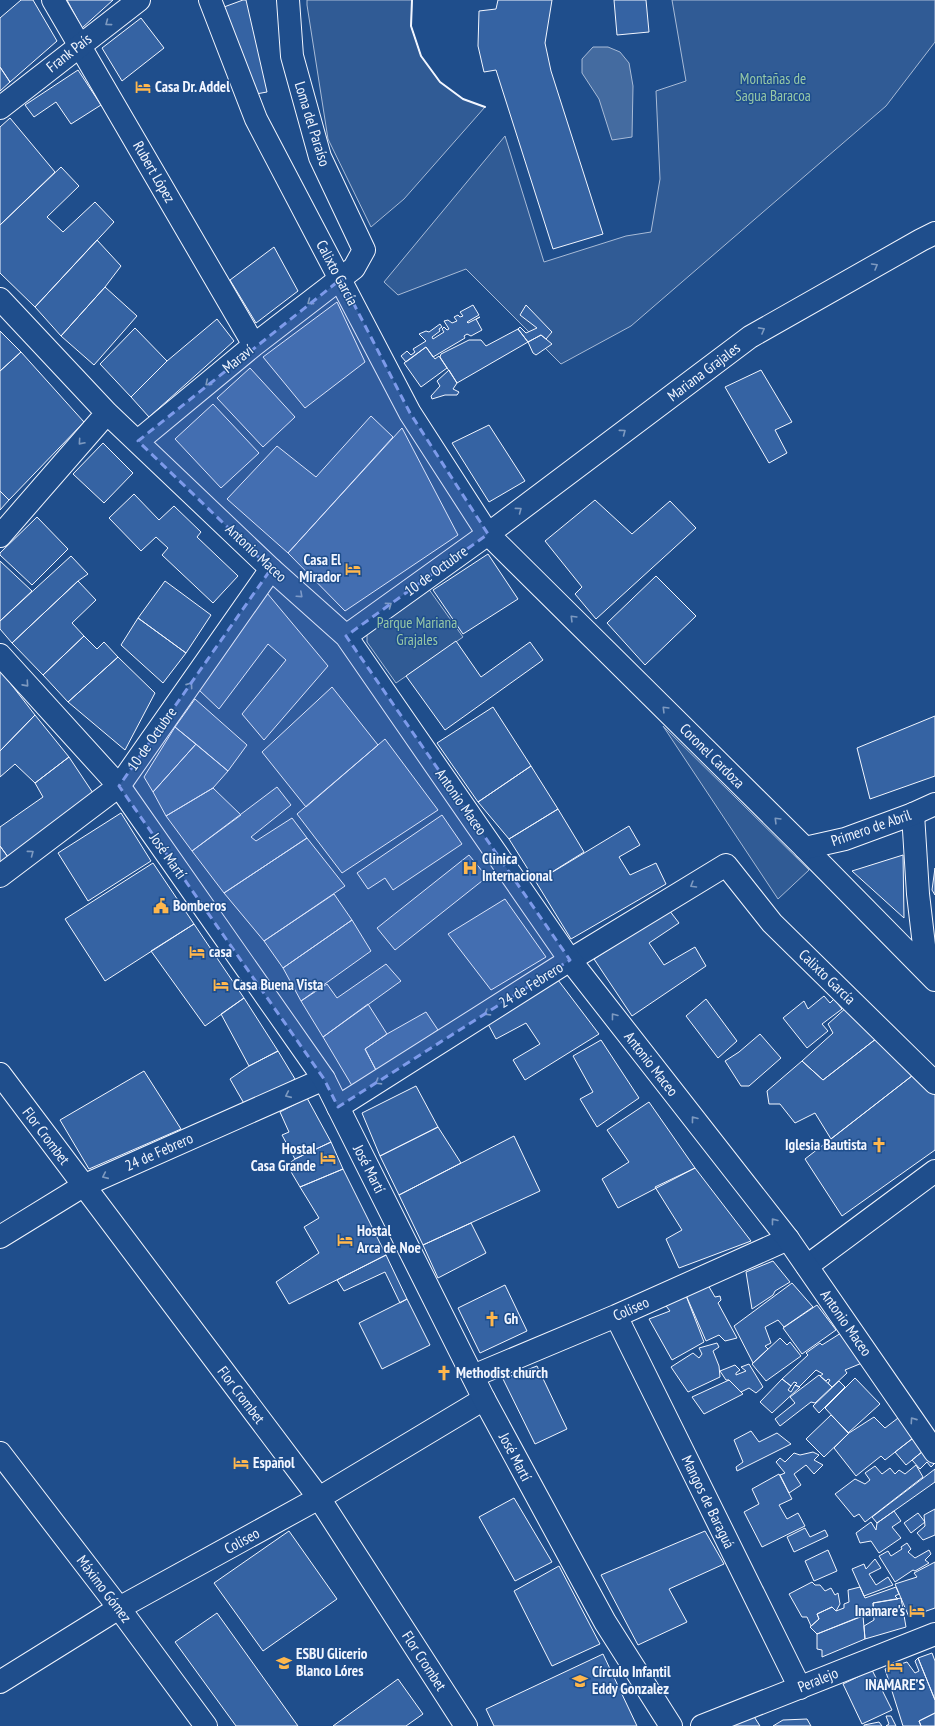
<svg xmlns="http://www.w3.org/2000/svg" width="935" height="1726" font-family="'PT Sans Narrow',sans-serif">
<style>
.built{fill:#305b95;stroke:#a8bbd7}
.water{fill:#446ba0;stroke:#a8bbd7}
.building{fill:#3563a3;stroke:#f2f6ff}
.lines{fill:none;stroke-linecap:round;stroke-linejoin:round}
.street-casing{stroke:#f2f6ff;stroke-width:24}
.secondary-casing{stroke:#f2f6ff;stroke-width:24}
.primary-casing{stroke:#f2f6ff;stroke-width:24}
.street{stroke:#1f4e8c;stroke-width:22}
.secondary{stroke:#1f4e8c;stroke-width:22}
.primary{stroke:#1f4e8c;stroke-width:22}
.wall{stroke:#f2f6ff;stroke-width:2}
.oneway{stroke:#7e9ac0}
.marked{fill:#7d9aea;fill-opacity:0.2;stroke:#7d9aea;stroke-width:3;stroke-dasharray:8 5;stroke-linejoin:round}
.labels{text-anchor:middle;stroke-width:3;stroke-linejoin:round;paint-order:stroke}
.street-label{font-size:15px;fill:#f2f6ff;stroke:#1f4e8c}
.park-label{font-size:15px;fill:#97c8a6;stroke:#1f4e8c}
.poi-label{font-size:15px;font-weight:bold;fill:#f2f6ff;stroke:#1f4e8c;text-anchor:start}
</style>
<rect width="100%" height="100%" fill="#1f4e8c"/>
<!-- built -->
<path class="built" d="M307,0H412L411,26L421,56L440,82L463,99L485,107L404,199L371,227L328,139L307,5Z
M672,0H935V42L886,106L631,326L561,364L466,269L398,295L384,282L505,136L544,262L626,236L651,232L660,179L656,91L686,81Z
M428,588L463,637L396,683L367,642V630Z
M663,726L809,870L778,899Z"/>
<!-- water -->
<path class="water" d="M593,47H608L620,52L629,63L633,86L632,137L612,140L599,99L582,73V59Z"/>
<!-- building -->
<path class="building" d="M21,0H33L57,41L10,82L0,67V18Z
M67,0H113L82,28Z
M243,0H246L267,92L256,94L224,7Z
M498,0H552L545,43L551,71L603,234L553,249L496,70L484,72L478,46L479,11L496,9Z
M614,0H646L649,32L617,35Z
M141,18L164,48L122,81L102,48Z
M0,67L10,82L0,91Z
M78,70L101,105L71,124L56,102L34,117L25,105Z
M10,118L55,172L0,225V127Z
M61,167L79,186L47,217L63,232L95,202L114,222L35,307L0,273V225Z
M97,240L121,266L105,287L61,336L35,307Z
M274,247L298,291L256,323L230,280Z
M105,287L137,316L94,365L61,336Z
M337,302L365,362L305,408L263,357Z
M473,305L479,315L467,322L468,323L480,317L476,319L482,330L471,336L467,334L464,336L465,338L433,357L426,347L406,362L401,356L407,351L411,355L415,352L413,349L426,341L419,334L426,331L429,332L440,324L442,327L439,329L440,331L432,337L433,339L444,332L442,329L444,327L447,330L449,329L444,321L448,320L452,323L457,321L454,317L458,315L460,317L463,316L460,312Z
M526,305L552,332L546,339L541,335L528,342L518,329L520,327L526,333L537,328L520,315Z
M217,319L234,341L149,417L131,397L167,361Z
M135,328L167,361L131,397L100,364Z
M518,329L528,342L457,383L440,357L441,354L469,340H481L486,346Z
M0,331L21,352L0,371Z
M541,335L552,344L536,355L533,353L528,342Z
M426,347L435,359L439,356L447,368L421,387L404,363Z
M21,352L84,422L9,500L0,491V371Z
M250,368L295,417L263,447L217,398Z
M449,370L457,383L453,389L459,392L457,395H445L432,399L431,396L440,386L437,381Z
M761,370L792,422L775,430L787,453L769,463L725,387Z
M213,404L259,453L221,488L175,439Z
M371,416L393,437L288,553L227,499L277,446L316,477Z
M489,425L525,481L489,502L452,443Z
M402,428L458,535L345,611L288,553Z
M103,443L133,473L104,503L73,474Z
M0,491L9,500L0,510Z
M134,494L159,520L174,506L201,532L197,537L238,576L213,603L162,555L168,548L156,537L141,551L109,518Z
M595,500L632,534L670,501L696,528L596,619L575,594L582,587L545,541Z
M37,517L68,549L32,585L0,555V553Z
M488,554L518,599L463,634L433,590Z
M71,556L88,574L78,581L12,643L0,629V621Z
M0,561L32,591L0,621Z
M656,576L696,616L645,665L607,623Z
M78,581L96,600L72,623L84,636L43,675L12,643Z
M165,581L211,615L186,653L138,618Z
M267,593L328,666L264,740L242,714L286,660L268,644L219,709L199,690Z
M138,618L186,653L163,683L121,645Z
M84,636L97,649L104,642L118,657L68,702L43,675Z
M456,641L481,677L530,642L543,660L445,730L406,676Z
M118,657L155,693L125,750L68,702Z
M0,670L35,715L0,751Z
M332,687L378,745L306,807L262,752Z
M195,699L247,745L228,771L175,727Z
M493,707L531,766L478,802L437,743Z
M35,715L69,757L35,783L15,764L0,777V751Z
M935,716V776L870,799L857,748Z
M175,727L196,744L153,792L144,777Z
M385,739L438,810L342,873L297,814Z
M196,744L228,771L213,788L166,816L153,792Z
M69,757L93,793L8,857L0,846V827L43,797L35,783Z
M531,766L558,809L509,839L478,802Z
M277,787L291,805L251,837L256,841L292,818L307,838L224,893L192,851Z
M213,788L241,815L192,851L166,816Z
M558,809L584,852L536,882L509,839Z
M121,813L151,861L88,901L58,853Z
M442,815L462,844L393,890L385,878L368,889L357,873Z
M629,826L640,845L619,857L630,875L656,863L666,884L571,939L536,882Z
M307,838L345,886L264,941L224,893Z
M0,846L8,857L0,862Z
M469,855L487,877L395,950L377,928Z
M903,855L904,918L852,871Z
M153,863L194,924L105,981L65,919Z
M935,868V895L932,890Z
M334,894L352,920L283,968L264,941Z
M505,899L546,957L491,990L448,934Z
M669,910L679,923L649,943L664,965L695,947L706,966L632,1016L594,959Z
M352,920L371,951L301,1001L283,968Z
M194,924L244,998L205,1026L151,951Z
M386,964L401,981L323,1037L301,1001L327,984L337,998Z
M558,980L599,1034L525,1080L513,1060L540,1044L526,1023L496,1039L488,1024Z
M824,996L830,1003L834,999L842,1009L822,1024L828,1031L807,1048L783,1018L804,1001L808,1009Z
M244,998L278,1051L249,1066L221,1014Z
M706,999L737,1041L718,1058L686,1016Z
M368,1004L387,1034L365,1049L377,1072L354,1089L323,1037Z
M848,1006L881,1035L823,1080L802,1061L833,1033L828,1024Z
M426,1012L438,1030L377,1072L365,1049L387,1034Z
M760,1034L781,1058L749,1086H741L725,1061L739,1052Z
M881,1035L917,1072L831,1139L815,1113L795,1123L780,1104H769L767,1091L802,1061L823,1080Z
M601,1040L639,1098L597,1127L580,1099L593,1092L573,1056Z
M278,1051L295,1079L246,1107L230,1079L249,1066Z
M144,1071L181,1129L89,1169L60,1120Z
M917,1072L935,1090V1150L842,1216L805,1159Z
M416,1086L438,1127L380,1156L362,1113Z
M307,1098L331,1142L295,1159L282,1135L289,1132L280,1112Z
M649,1102L695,1168L618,1208L602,1179L629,1162L607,1130Z
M438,1127L461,1163L399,1195L380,1156Z
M514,1136L540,1191L423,1245L399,1195Z
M331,1142L343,1169L300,1187L287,1165L295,1159Z
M695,1168L751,1241L679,1268L666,1239L682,1230L655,1187Z
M343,1169L386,1255L289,1304L276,1282L319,1253L304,1227L319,1218L300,1187Z
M471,1223L486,1253L438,1278L423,1245Z
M386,1255L407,1299L400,1303L385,1272L344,1291L337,1280Z
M773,1261L790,1282L775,1291L773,1295L752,1309L746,1272Z
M792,1283L813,1307L784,1327L778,1320L765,1327L771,1343L765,1346L768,1349L753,1363L734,1326Z
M505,1285L527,1331L480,1353L458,1308Z
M708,1285L715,1297L720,1296L721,1300L718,1303L737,1338L725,1341L719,1335L706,1341L685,1293Z
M685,1293L704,1342L672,1360L649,1319L670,1311L663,1302Z
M407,1299L430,1345L382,1369L359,1323Z
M817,1305L836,1330L802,1354L783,1328Z
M841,1333L862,1363L845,1370L847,1373L832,1387L828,1383L830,1380L828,1379L826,1381L820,1376L823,1374L816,1370L799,1387L795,1385L797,1383L794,1382L791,1386L782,1379L808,1355L806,1353L820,1343L822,1345Z
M780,1338L787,1345L790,1342L801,1356L766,1381L752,1364Z
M717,1343L719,1347L713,1351L719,1366L720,1377L688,1392L671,1367L693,1353L699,1358L702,1354L699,1348Z
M749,1364L763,1387L756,1393L749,1388L741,1392L729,1380H726L720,1371L735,1365L740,1370L736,1373V1375L746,1371L741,1367Z
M537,1366L567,1429L535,1444L503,1379Z
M819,1375L832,1387L815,1403L811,1402L780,1426L775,1419L795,1403L790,1397Z
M855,1378L880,1404L848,1433L825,1408Z
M782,1379L791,1386L788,1390L791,1392L795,1385L800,1387L772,1413L760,1402Z
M729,1380L743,1394L704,1414L692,1397Z
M839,1381L845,1387L819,1413L813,1406Z
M831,1415L849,1433L824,1457L806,1439Z
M902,1415L917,1435L885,1460L881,1456L856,1476L834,1448L849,1433L874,1417L885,1428Z
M751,1431L759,1442L777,1433L791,1444L737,1471L736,1467L743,1462L734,1440Z
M917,1435L928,1447L906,1465L895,1452Z
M923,1451L934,1464L931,1467L927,1462L920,1469L912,1460Z
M813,1452L819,1455L814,1460L823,1465L814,1474L806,1465L794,1474L801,1485L789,1493L780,1475L785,1473L776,1462L780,1458L785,1462L794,1453L800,1455Z
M916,1465L923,1477L865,1522L859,1514L854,1517L835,1494L855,1479L865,1484L870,1480L865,1473L875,1466L882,1474L890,1468L895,1474L899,1470L905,1474Z
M935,1469V1482L877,1523L872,1517Z
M779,1474L792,1499L779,1505L787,1519L798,1513L805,1526L762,1547L744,1512L759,1504L752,1489Z
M514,1498L552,1562L515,1581L479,1517Z
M935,1509V1535L923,1540L917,1533L925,1526L924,1515Z
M894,1511L901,1521L892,1527L901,1538L879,1553L871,1541L860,1543L856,1533L871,1522L876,1530L877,1523Z
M918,1513L925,1522L911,1533L904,1523Z
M805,1528L810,1537L825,1530L828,1536L794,1552L787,1537Z
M289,1531L337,1599L263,1651L214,1583Z
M705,1531L724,1564L669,1589L687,1622L638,1645L601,1575Z
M907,1543L911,1549L908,1552L915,1558L929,1550L931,1554L925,1560L929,1563L915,1571L913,1570L895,1582L879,1556L888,1551L891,1556L902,1549L901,1547Z
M828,1550L837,1571L814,1581L805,1561Z
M875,1559L881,1568L869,1574L876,1585L888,1577L893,1585L864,1596L852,1569L864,1564L866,1569Z
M935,1562V1608L909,1617L895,1584L917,1577L914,1573Z
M559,1566L600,1644L552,1666L514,1591Z
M812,1582L815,1585H820L825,1591L831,1588L835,1595L838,1593L840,1604L836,1611L832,1607L817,1614L819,1619L811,1626L807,1617H802L789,1594Z
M860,1587L865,1598L896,1587L899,1594L895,1596L898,1599L873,1603L874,1611L817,1634L810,1627L819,1619L817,1614L832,1607L836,1611L844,1608V1604L849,1602L848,1590Z
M901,1598L906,1627L865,1639L864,1626L874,1620L873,1603Z
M217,1613L298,1726H236L175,1642Z
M863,1616L865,1639L822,1657V1650L817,1649V1634Z
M932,1653L935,1661V1700L918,1658Z
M603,1654L637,1726H494L486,1709Z
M918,1658L935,1700V1713L919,1721L921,1726H903L885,1669L907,1662L915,1673L919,1671L915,1661Z
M872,1670L892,1710L862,1724L843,1684Z
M398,1679L423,1714L406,1726H333Z
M935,1713V1726H921L919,1721Z
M753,1715L760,1726H727Z
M886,1716H891L896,1726H886L889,1724Z
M807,1719L811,1726H773L783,1720Z
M879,1722L882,1726H864V1725Z"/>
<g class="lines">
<defs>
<path id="street" d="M53,0L254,345
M0,299L107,413L271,569
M138,441L254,345L354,268L364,250L320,157L292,56L288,0
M0,536L107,413
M913,814L918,894L927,971
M805,848L935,980
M0,1074L319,1498L466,1726
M338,1107L570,960L726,865L772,923L935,1083
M0,1237L83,1186L324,1079
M807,1266L935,1171
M616,1316L800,1688
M473,1376L616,1316L788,1239
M0,1453L119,1608L206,1726
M0,1682L119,1608L319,1498L484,1399
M702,1726L935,1634"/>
<path id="secondary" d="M0,108L139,0
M346,636L488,534
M0,655L119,786L324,1079L484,1399L605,1622L671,1726
M0,876L119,786L271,569L346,636L570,960L788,1239L935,1452"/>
<path id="primary" d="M210,0L256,119L410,413L488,534L805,848L845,839L913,814L935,804
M488,534L750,337L921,240L935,233"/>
</defs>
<!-- street casing -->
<use href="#street" class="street-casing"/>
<!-- secondary casing -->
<use href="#secondary" class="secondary-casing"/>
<!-- primary casing -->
<use href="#primary" class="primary-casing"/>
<!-- street -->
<use href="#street" class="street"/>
<!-- secondary -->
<use href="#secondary" class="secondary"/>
<!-- primary -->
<use href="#primary" class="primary"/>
<!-- wall -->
<path class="wall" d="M412,0L411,26L421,56L440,82L463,99L485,107"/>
</g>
<!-- one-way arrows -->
<defs><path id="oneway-chevron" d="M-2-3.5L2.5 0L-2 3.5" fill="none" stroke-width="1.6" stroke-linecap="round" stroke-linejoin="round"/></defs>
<g class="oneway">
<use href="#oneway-chevron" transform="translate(108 23) rotate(143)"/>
<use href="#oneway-chevron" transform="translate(875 266) rotate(-30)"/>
<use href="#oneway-chevron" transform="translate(310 302) rotate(143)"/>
<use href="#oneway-chevron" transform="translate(762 330) rotate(-29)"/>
<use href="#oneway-chevron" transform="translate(208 383) rotate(140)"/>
<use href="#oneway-chevron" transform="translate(623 432) rotate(-37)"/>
<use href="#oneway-chevron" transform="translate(81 442) rotate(131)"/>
<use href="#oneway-chevron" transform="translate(519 510) rotate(-37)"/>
<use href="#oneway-chevron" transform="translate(300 595) rotate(42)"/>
<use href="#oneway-chevron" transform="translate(389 605) rotate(-36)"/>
<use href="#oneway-chevron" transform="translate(573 618) rotate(-135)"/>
<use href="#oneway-chevron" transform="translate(26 684) rotate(48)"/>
<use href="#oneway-chevron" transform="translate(190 685) rotate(-55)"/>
<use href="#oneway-chevron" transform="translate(665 709) rotate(-135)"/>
<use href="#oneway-chevron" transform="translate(777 820) rotate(-135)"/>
<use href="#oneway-chevron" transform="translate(31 853) rotate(-37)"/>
<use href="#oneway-chevron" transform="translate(693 885) rotate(149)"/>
<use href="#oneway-chevron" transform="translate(487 1013) rotate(148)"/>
<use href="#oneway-chevron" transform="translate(614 1016) rotate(-128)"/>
<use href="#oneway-chevron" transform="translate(378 1082) rotate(148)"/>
<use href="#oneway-chevron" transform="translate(288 1095) rotate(156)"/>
<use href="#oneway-chevron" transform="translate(694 1119) rotate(-128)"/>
<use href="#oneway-chevron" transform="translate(105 1176) rotate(156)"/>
<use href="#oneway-chevron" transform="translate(774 1221) rotate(-128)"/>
<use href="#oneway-chevron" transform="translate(913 1420) rotate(-125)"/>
</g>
<!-- marked area -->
<path class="marked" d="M341,279L410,413L488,534L346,636L570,960L338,1107L324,1079L119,786L271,569L138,441Z"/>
<!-- icons -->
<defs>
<symbol id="hotel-bare" viewBox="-9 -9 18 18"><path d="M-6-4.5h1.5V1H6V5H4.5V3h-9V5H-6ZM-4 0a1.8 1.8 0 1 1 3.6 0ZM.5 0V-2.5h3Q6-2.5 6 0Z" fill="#ffb74d" stroke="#1f4e8c" stroke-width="2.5" paint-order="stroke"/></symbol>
<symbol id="hospital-bare" viewBox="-9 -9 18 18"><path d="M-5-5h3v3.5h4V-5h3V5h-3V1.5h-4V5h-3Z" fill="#ffb74d" stroke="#1f4e8c" stroke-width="2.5" paint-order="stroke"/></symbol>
<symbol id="civic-bare" viewBox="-9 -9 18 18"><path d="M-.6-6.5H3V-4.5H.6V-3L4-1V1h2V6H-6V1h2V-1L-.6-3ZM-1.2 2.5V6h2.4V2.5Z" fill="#ffb74d" stroke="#1f4e8c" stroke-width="2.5" paint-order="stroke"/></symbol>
<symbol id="church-bare" viewBox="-9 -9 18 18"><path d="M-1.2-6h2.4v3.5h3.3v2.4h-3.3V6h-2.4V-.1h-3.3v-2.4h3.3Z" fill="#ffb74d" stroke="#1f4e8c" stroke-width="2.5" paint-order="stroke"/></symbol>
<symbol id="school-bare" viewBox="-9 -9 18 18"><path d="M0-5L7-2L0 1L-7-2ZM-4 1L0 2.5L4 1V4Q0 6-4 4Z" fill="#ffb74d" stroke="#1f4e8c" stroke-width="2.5" paint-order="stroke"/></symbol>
</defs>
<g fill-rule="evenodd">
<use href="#hotel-bare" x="132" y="76" width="22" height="22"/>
<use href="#hotel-bare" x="342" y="558" width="22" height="22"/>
<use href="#hospital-bare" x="459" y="857" width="22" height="22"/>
<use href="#civic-bare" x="150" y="895" width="22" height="22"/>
<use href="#hotel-bare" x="186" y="941" width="22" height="22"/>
<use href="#hotel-bare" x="210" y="974" width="22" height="22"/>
<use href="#church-bare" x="868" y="1134" width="22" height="22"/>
<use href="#hotel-bare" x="317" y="1147" width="22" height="22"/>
<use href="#hotel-bare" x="334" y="1229" width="22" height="22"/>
<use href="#church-bare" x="481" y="1308" width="22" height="22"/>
<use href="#church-bare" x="433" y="1362" width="22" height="22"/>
<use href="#hotel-bare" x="230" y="1452" width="22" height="22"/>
<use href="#hotel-bare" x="906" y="1600" width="22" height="22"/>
<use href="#school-bare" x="273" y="1652" width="22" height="22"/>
<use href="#hotel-bare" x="884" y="1655" width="22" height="22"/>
<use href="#school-bare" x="569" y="1670" width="22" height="22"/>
</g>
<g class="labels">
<!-- street labels -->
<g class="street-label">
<text transform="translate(69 53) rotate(-38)" y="5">Frank País</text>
<text transform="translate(312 124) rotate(73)" y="5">Loma del Paraíso</text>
<text transform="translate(154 172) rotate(60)" y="5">Rubert López</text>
<text transform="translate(337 273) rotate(62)" y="5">Calixto García</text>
<text transform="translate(238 359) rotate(-39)" y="5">Maraví</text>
<text transform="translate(704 372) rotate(-37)" y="5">Mariana Grajales</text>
<text transform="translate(256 553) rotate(43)" y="5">Antonio Maceo</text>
<text transform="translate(436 571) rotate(-36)" y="5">10 de Octubre</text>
<text transform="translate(152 739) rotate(-55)" y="5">10 de Octubre</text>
<text transform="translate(712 756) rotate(45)" y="5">Coronel Cardoza</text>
<text transform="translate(461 802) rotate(55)" y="5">Antonio Maceo</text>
<text transform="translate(871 828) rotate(-19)" y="5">Primero de Abril</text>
<text transform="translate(168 856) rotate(55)" y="5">José Martí</text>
<text transform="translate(827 977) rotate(44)" y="5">Calixto García</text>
<text transform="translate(531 985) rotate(-32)" y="5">24 de Febrero</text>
<text transform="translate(651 1064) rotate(52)" y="5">Antonio Maceo</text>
<text transform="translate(46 1136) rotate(53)" y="5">Flor Crombet</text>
<text transform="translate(159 1152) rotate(-24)" y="5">24 de Febrero</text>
<text transform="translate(369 1169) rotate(63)" y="5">José Martí</text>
<text transform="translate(631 1309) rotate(-24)" y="5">Coliseo</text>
<text transform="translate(846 1323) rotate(55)" y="5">Antonio Maceo</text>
<text transform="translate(241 1395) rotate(53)" y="5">Flor Crombet</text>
<text transform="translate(515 1457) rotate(62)" y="5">José Martí</text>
<text transform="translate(708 1502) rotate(64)" y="5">Mangos de Baraguá</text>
<text transform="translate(242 1541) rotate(-29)" y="5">Coliseo</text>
<text transform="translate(104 1589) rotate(53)" y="5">Máximo Gómez</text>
<text transform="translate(424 1661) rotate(57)" y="5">Flor Crombet</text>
<text transform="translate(818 1680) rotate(-22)" y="5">Peralejo</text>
</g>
<!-- park labels -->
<g class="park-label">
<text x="773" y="84">Montañas de<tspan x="773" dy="17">Sagua Baracoa</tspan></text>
<text x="417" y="628">Parque Mariana<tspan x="417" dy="17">Grajales</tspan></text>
</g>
<!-- poi labels -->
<g class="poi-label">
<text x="155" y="92">Casa Dr. Addel</text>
<text x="341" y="565" text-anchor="end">Casa El<tspan x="341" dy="17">Mirador</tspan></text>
<text x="482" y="864">Clinica<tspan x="482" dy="17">Internacional</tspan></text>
<text x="173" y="911">Bomberos</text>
<text x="209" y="957">casa</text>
<text x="233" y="990">Casa Buena Vista</text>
<text x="867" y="1150" text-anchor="end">Iglesia Bautista</text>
<text x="316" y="1154" text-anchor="end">Hostal<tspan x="316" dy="17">Casa Grande</tspan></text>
<text x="357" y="1236">Hostal<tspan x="357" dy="17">Arca de Noe</tspan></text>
<text x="504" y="1324">Gh</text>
<text x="456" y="1378">Methodist church</text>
<text x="253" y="1468">Español</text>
<text x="905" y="1616" text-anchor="end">Inamare's</text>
<text x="296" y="1659">ESBU Glicerio<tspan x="296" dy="17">Blanco Lóres</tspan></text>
<text x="592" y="1677">Círculo Infantil<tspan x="592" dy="17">Eddy Gonzalez</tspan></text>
<text x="895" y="1690" text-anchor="middle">INAMARE’S</text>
</g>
</g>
</svg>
